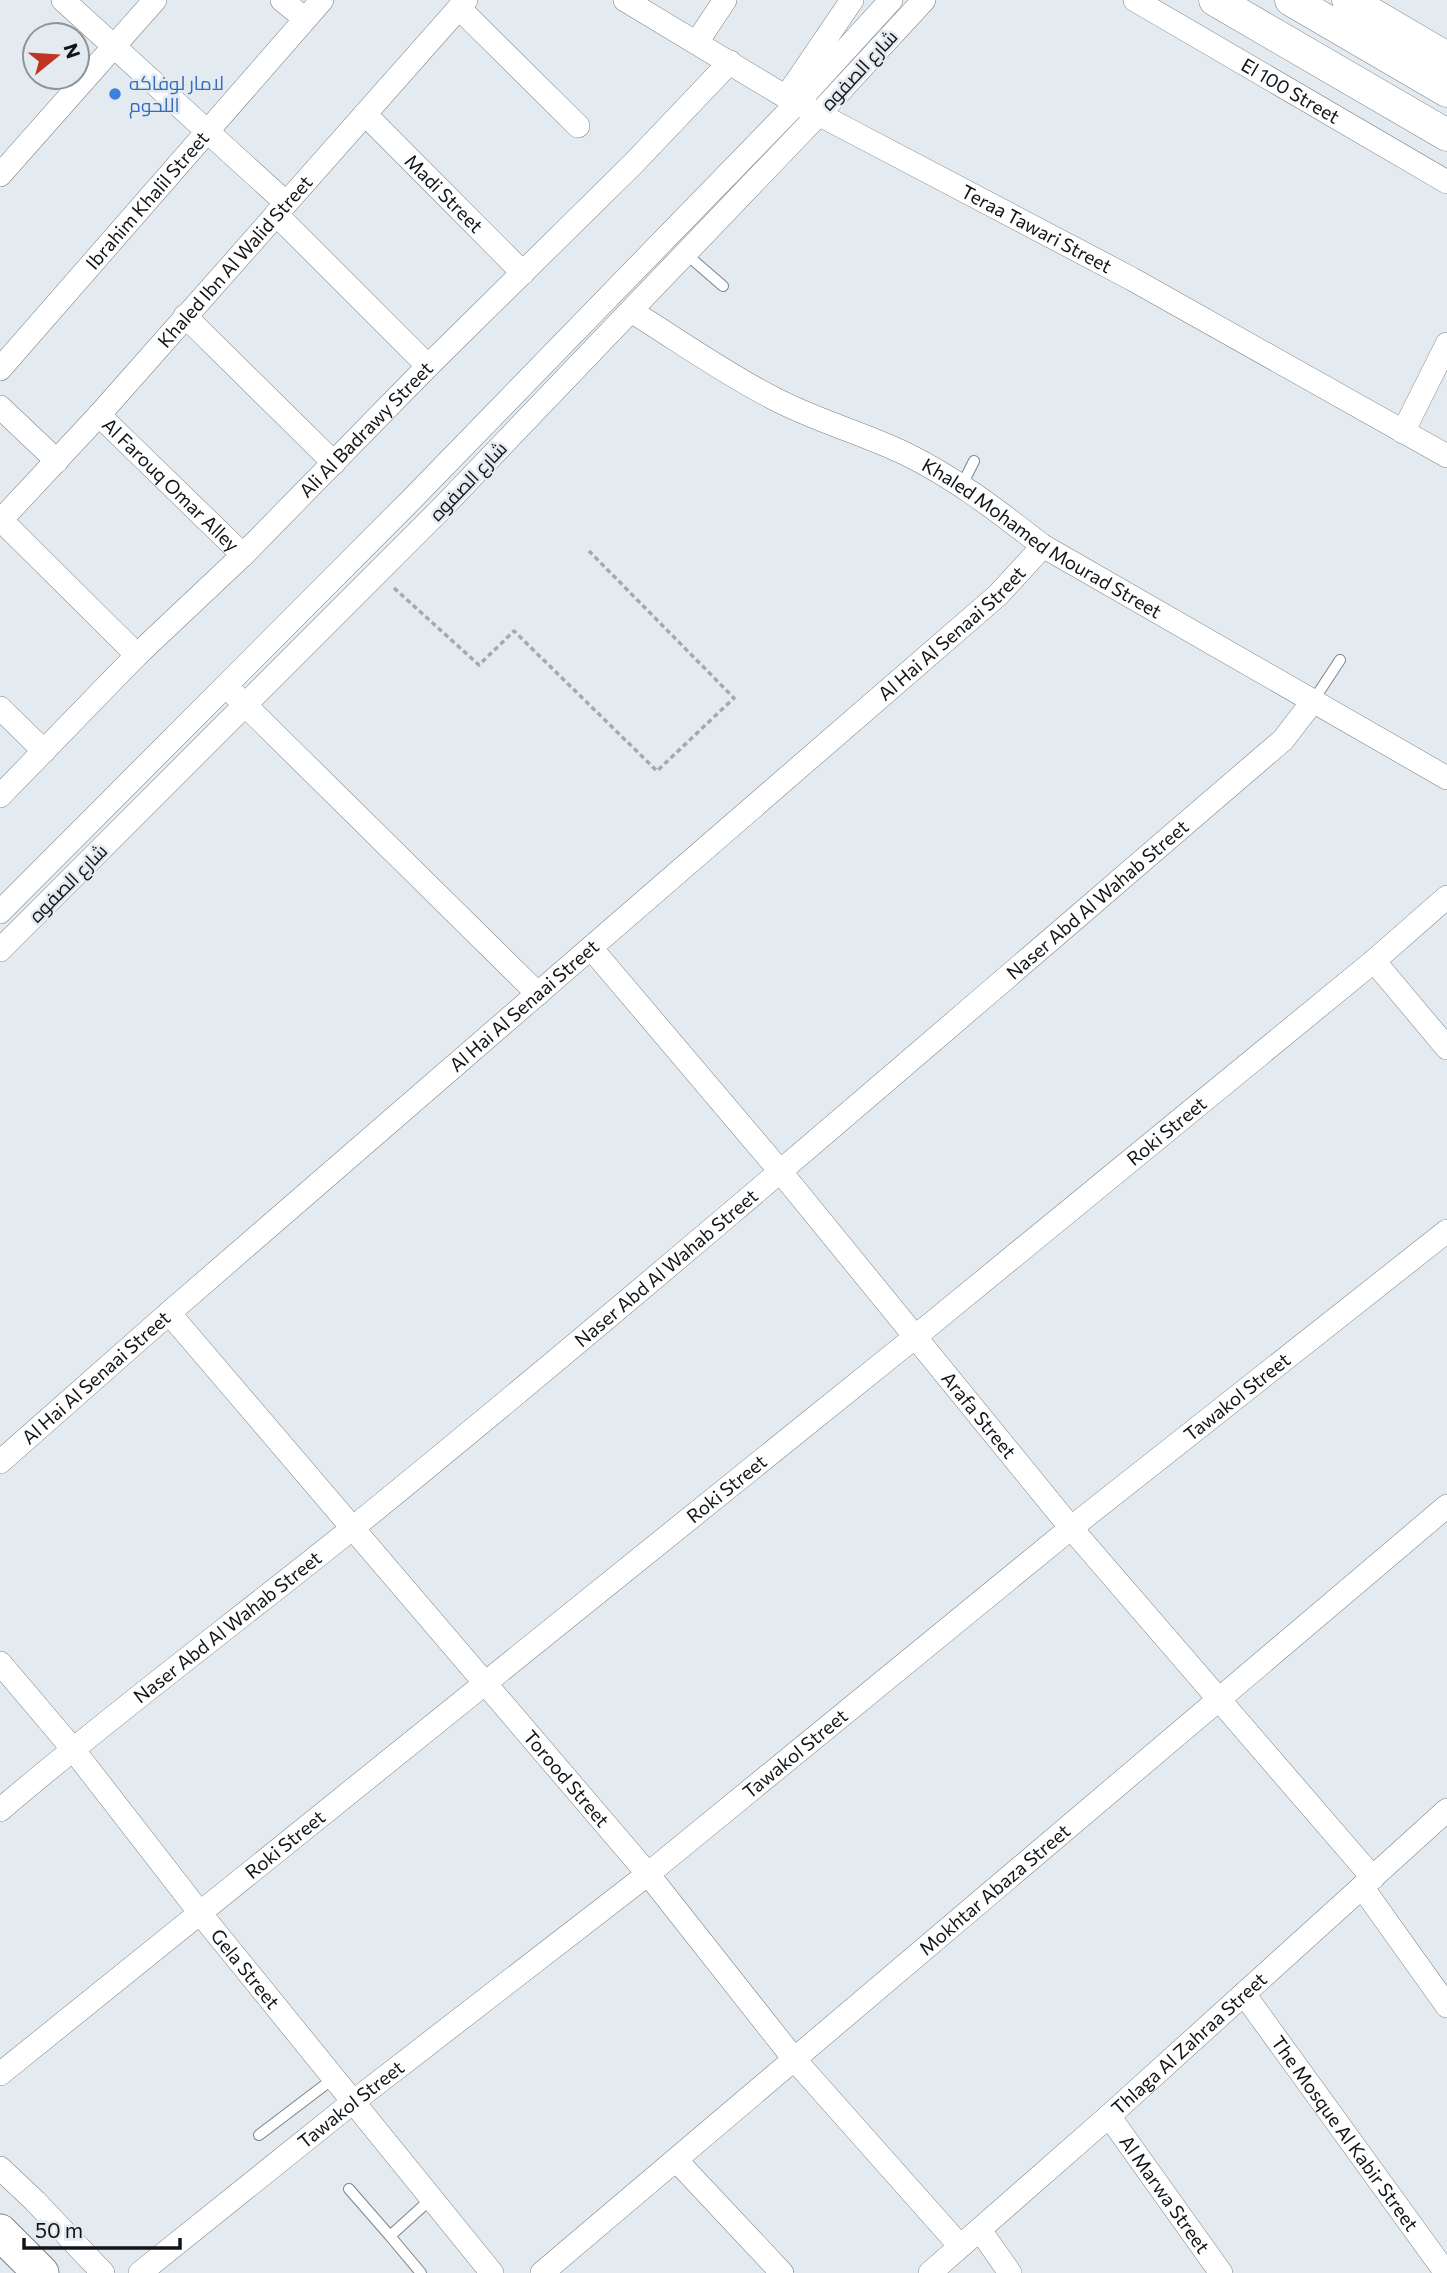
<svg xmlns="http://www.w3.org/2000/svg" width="1447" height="2273" font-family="Commissioner,Cairo,sans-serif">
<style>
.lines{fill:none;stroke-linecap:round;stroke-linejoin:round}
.lane-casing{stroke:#7d8389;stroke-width:12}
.street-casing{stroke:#7d8389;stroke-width:24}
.secondary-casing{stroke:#7d8389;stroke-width:33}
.primary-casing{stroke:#7d8389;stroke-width:37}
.path{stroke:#a3a9ad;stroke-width:3.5;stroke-dasharray:5 3.5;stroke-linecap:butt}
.lane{stroke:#fff;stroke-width:10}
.street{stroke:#fff;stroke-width:23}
.secondary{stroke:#fff;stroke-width:32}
.primary{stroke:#fff;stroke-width:35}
.shop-dot{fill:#3f7fe0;stroke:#e3eaf0;stroke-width:2.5}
.labels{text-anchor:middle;stroke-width:5;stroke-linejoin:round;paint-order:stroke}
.street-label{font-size:19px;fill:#121416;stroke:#e3eaf0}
.shop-label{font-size:19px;fill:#366cbe;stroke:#e3eaf0;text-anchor:start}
</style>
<rect width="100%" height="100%" fill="#e3eaf0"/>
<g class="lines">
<defs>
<path id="lane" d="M686,254L723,286
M962,485L974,461
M1313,701L1340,660
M259,2135L334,2078
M349,2189L390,2236
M421,2273L390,2236L432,2198"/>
<g id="street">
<path d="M63,0L285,202"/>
<path d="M282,0L305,19"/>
<path id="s1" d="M625,0L786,97L1132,279L1447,456"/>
<path id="s2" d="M1135,0L1447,182"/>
<path d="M459,8L578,126"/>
<path d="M697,42L725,0"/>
<path d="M786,97L852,0"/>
<path id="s3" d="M365,114L523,273"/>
<path d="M0,175L155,0"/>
<path d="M276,214L428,366"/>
<path id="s4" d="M631,311C678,340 724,373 773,398C816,421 863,433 906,454C957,479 999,512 1043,546L1447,778"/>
<path d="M185,316L334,463"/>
<path id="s5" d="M0,369L322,0"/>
<path d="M0,407L57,461"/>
<path id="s6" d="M99,415L243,555"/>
<path d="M1403,432L1447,344"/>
<path d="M1,520L137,655"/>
<path id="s7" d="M0,521L99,415L466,0"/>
<path d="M235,695L538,994"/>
<path d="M0,708L44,751"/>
<path id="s8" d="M0,796L137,655L243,555L428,366L633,164L730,62"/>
<path d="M0,912L411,500L797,103L891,0"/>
<path id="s9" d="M591,948L780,1171L1071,1528L1373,1878"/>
<path d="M0,950L440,510L818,115L924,0"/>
<path d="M1374,961L1447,1048"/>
<path id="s10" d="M169,1313L648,1874L794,2059L960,2246"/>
<path id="s11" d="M0,1462L169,1313L998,595L1043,546"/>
<path id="s12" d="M0,1663L72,1748L200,1913L492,2273"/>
<path id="s13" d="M0,1810C115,1712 236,1622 354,1527C669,1271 975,1004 1283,740L1313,701"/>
<path d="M1362,1887L1447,2006"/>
<path id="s14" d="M1244,1994L1446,2273"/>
<path id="s15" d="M0,2074L915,1337L1374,961L1447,897"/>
<path id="s16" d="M1109,2116L1221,2273"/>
<path d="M676,2160L782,2273"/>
<path d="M0,2168L35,2201L103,2273"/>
<path d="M980,2230L1010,2273"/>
<path id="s17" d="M140,2273L353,2102L648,1874L1071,1528L1447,1231"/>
<path id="s18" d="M542,2273L1447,1506"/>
<path id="s19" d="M930,2273L1109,2116L1447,1810"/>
</g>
<path id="secondary" d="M1215,0L1447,135
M1291,0L1447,91
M1348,0L1447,58"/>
<path id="primary" d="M0,2232L41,2273"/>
</defs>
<!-- lane casing -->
<use href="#lane" class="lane-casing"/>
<!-- street casing -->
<use href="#street" class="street-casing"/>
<!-- secondary casing -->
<use href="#secondary" class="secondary-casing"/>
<!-- primary casing -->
<use href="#primary" class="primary-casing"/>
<!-- path -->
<path class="path" d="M394,588L479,665L514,631L657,771L734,698L589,551"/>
<!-- lane -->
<use href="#lane" class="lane"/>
<!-- street -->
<use href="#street" class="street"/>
<!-- secondary -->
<use href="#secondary" class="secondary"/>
<!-- primary -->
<use href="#primary" class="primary"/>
</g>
<!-- markers -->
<circle class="shop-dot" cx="115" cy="94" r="7"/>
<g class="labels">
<!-- street labels -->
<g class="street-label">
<text transform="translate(859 70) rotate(-47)" y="7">شارع الصفوه</text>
<text dy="7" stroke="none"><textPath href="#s2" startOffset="180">El 100 Street</textPath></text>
<text dy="7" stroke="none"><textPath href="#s3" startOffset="112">Madi Street</textPath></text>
<text dy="7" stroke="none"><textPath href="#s5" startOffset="224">Ibrahim Khalil Street</textPath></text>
<text dy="7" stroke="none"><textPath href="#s1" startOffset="471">Teraa Tawari Street</textPath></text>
<text dy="7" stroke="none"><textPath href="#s7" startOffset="350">Khaled Ibn Al Walid Street</textPath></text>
<text dy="7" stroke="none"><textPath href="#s8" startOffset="518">Ali Al Badrawy Street</textPath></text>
<text transform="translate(468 481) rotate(-46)" y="7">شارع الصفوه</text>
<text dy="7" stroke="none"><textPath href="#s6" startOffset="100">Al Farouq Omar Alley</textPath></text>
<text dy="7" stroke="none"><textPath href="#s4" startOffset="471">Khaled Mohamed Mourad Street</textPath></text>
<text dy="7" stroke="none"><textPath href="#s11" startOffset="1262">Al Hai Al Senaai Street</textPath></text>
<text transform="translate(68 883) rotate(-45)" y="7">شارع الصفوه</text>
<text dy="7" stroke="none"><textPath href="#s13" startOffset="1426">Naser Abd Al Wahab Street</textPath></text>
<text dy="7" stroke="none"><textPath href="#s11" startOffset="695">Al Hai Al Senaai Street</textPath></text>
<text dy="7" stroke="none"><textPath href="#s15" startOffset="1500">Roki Street</textPath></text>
<text dy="7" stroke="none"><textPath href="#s13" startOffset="859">Naser Abd Al Wahab Street</textPath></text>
<text dy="7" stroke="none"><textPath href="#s11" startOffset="128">Al Hai Al Senaai Street</textPath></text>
<text dy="7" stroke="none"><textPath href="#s17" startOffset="1404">Tawakol Street</textPath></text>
<text dy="7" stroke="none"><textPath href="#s9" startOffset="607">Arafa Street</textPath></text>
<text dy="7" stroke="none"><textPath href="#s15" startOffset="933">Roki Street</textPath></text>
<text dy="7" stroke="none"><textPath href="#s13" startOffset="292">Naser Abd Al Wahab Street</textPath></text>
<text dy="7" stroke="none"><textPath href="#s17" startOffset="836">Tawakol Street</textPath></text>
<text dy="7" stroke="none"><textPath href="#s10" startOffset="612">Torood Street</textPath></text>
<text dy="7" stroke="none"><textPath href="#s15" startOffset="366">Roki Street</textPath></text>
<text dy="7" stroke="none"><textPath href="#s18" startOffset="593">Mokhtar Abaza Street</textPath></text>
<text dy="7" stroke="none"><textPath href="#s12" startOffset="392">Gela Street</textPath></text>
<text dy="7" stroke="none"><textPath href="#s19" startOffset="346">Thlaga Al Zahraa Street</textPath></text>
<text dy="7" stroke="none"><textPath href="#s17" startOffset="270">Tawakol Street</textPath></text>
<text dy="7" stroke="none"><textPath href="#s14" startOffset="172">The Mosque Al Kabir Street</textPath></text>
<text dy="7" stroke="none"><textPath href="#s16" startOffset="96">Al Marwa Street</textPath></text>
</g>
<!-- shop labels -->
<g class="shop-label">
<text x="129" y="90">لامار لوفاكه<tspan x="129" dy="22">اللحوم</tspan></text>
</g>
</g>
<!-- north arrow -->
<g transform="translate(56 56) rotate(72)"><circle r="33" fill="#e3eaf0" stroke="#8f9499" stroke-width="2"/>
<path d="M0-5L12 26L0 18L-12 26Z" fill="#c03423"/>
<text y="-10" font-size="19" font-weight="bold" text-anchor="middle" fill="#121416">N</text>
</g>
<!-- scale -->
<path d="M24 2238v10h156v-10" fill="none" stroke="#121416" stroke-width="3.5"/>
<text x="35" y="2238" font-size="21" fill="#121416" stroke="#e3eaf0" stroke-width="5" paint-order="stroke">50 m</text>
</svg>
